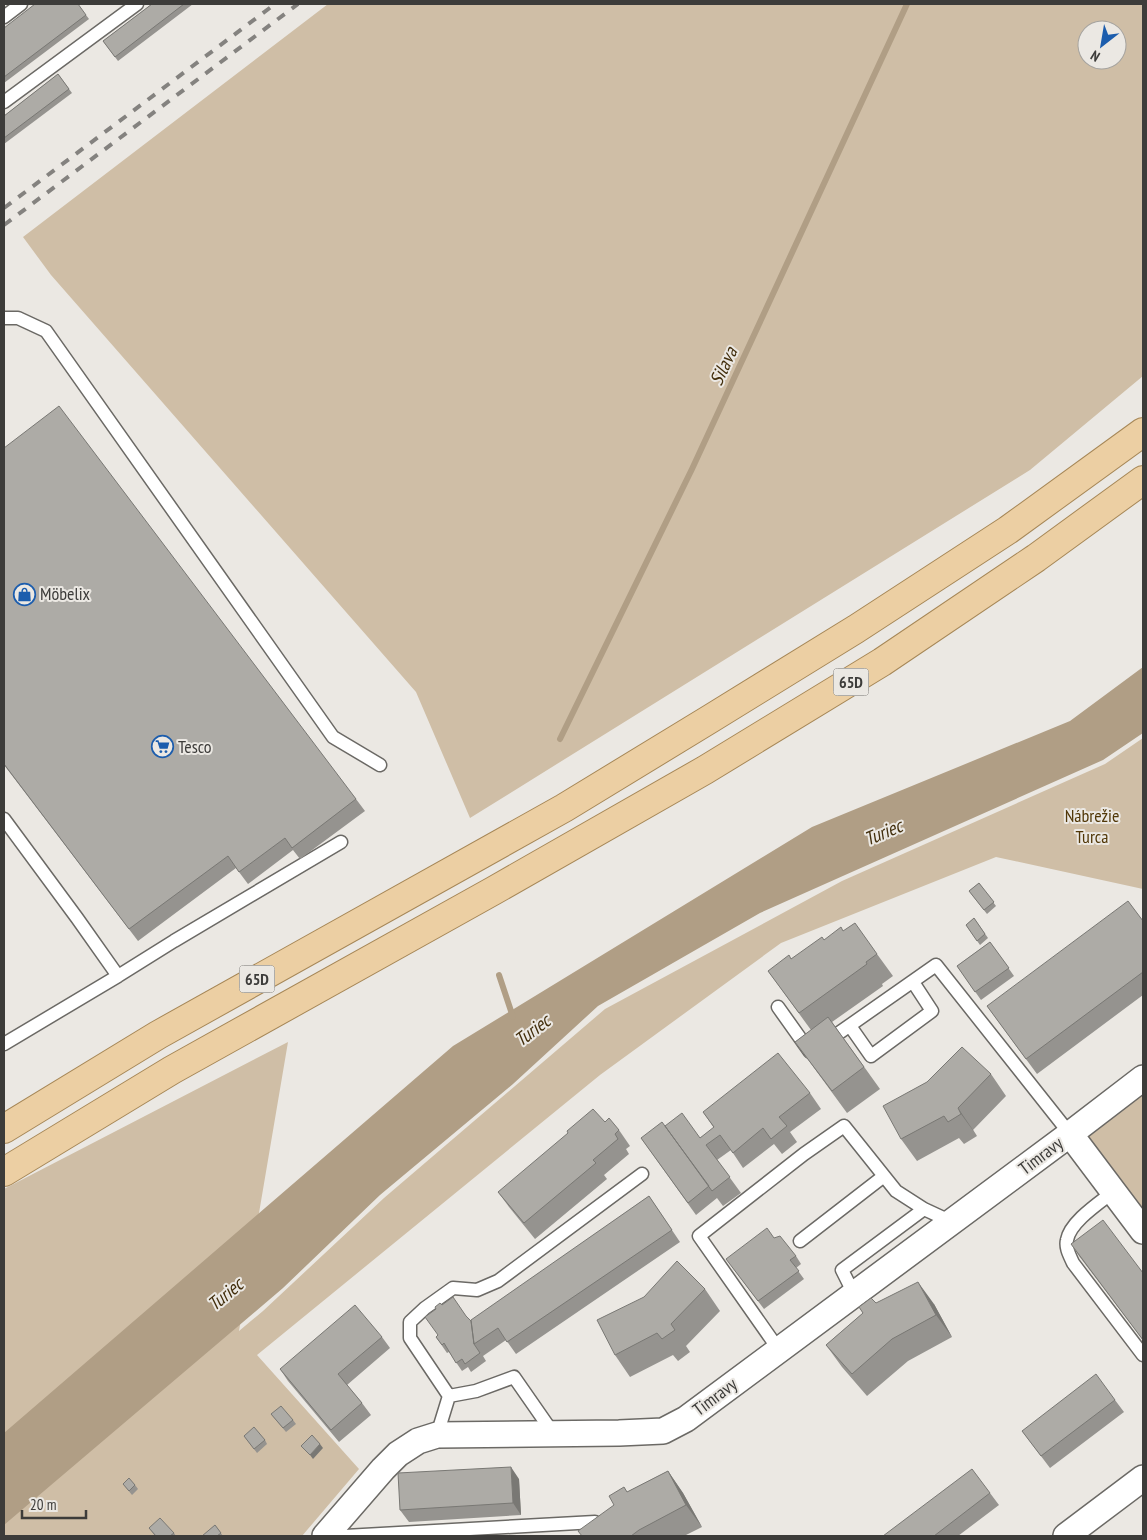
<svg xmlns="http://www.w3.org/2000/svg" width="1147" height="1540" font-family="'PT Sans Narrow',sans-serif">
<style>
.green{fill:#cfbea6;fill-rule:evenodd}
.water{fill:#b09e85}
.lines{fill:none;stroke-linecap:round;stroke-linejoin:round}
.stream{stroke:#b09e85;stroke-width:6}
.service-casing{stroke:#6b6965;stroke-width:15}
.minor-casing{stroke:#6b6965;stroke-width:28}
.primary-casing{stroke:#a68757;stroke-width:30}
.service{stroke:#fff;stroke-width:12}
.minor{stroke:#fff;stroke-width:25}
.primary{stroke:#eccfa3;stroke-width:28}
.rail{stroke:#84827f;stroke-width:4;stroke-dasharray:9 9;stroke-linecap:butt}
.wall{fill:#95938f}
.shaded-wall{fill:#797874}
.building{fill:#adaba6;stroke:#797874}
.labels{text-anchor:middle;stroke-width:4;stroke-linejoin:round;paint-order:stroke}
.shield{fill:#ebe8e3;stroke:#71706d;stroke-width:1}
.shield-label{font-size:16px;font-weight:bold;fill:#3d3c3a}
.poi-label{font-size:18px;fill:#3d3c3a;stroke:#ebe8e3;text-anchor:start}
.park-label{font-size:18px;fill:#513707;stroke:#ebe8e3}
.street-label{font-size:18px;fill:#3d3c3a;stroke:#ebe8e3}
.water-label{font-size:19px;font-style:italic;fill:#422e0c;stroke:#ebe8e3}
</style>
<rect width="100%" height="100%" fill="#ebe8e3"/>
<!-- green -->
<path class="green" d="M328,4H1143V376L1030,470L470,818L416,692L51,275L23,237ZM1087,30H1117V60H1087Z
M1143,738V889L996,857L781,943L600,1075L257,1355L359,1469L302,1536H4V1189L288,1042L239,1331L263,1311L384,1198L605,1009L842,881L1105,764Z
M1143,1078V1231L1070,1134Z"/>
<!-- water -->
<path class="water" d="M1143,667V733L1103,760L760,913L598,1006L513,1084L380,1195L283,1288L4,1525V1433L453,1046L812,827L1070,721Z"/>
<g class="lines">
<!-- stream -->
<path class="stream" d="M560,739L692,469L907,4
M499,975L513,1017"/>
<defs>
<path id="service" d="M4,17L21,4
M4,102L137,4
M4,318H18L46,331L333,737L380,765
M4,819L77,918L118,976L4,1044
M118,976L174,941L341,842
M778,1007L810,1052
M850,1026L871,1056L932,1011L913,982
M826,1042L936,965L1070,1134
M1113,1192C1099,1203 1070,1222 1067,1240C1065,1248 1070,1256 1073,1263L1143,1355
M800,1241L884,1176
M854,1294L842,1270L924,1209
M779,1350L699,1236L804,1154L844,1126L896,1191L924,1209L952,1222
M449,1396L476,1391L514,1377L553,1433
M437,1435L449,1396L410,1338V1322L425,1308L453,1288L477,1290L498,1281L642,1174
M345,1536L595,1522"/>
<path id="minor" d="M1070,1134L1143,1231
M325,1536L383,1469L398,1454L418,1441L437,1435L619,1433L663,1431L686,1419L1070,1134L1143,1078
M1066,1536L1143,1478"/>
<path id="primary" d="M4,1129L158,1035L564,808L710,719L856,629L1008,530L1143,432
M4,1172L172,1070L493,891L705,770L882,662L1036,558L1143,480"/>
</defs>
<!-- service casing -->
<use href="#service" class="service-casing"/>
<!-- minor casing -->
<use href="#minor" class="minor-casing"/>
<!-- primary casing -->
<use href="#primary" class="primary-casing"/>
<!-- service -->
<use href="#service" class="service"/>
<!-- minor -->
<use href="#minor" class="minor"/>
<!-- primary -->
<use href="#primary" class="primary"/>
<!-- rail -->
<path class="rail" d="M4,208L275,4
M4,225L298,4"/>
</g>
<!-- wall -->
<path class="wall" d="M152,4H193L118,61L103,41Z
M86,15L89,19L4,83V28Z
M58,74L72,93L4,144V116Z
M4,448L356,799L365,811L300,859L293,850L248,884L236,868L138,941L4,765Z
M979,883L996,906L987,914L969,891Z
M974,918L988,938L980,945L966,925Z
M1143,921V995L1037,1074L987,1006Z
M824,940L877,954L893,976L882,984L883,986L832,1022L880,1089L847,1113L795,1042L811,1030L768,971L791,959Z
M990,942L1014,976L981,1000L957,966Z
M991,1074L1006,1096L973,1130L977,1136L964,1144L959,1138L917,1161L901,1139Z
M810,1093L821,1109L790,1132L797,1142L782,1154L774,1144L743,1168L731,1150L717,1160L741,1193L723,1206L717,1198L696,1215L641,1138L673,1137L700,1138L714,1128L703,1112Z
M605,1122L619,1130L630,1146L626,1149L629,1154L604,1175L607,1179L535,1239L509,1207L498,1192Z
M649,1196L680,1242L516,1354L506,1340L483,1356L486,1361L471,1372L468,1367L462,1371L449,1352L447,1353L436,1337L438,1335L436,1309L442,1305L466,1316L471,1321Z
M774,1238L796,1256L801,1264L796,1268L804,1279L764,1309L732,1267Z
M1071,1244L1143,1273V1340L1079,1256Z
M705,1289L720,1311L686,1346L690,1352L678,1361L673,1355L630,1377L615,1355Z
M876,1303L934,1304L952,1337L908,1361L867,1396L842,1367L826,1345L863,1313L859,1307Z
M382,1337L390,1348L347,1385L362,1403L371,1415L339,1442L288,1381L280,1369Z
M1115,1400L1124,1412L1050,1468L1022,1431Z
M271,1414L293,1420L296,1424L286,1432Z
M244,1436L265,1440L267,1444L257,1453Z
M668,1471L683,1493L702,1527L684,1536H581L614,1505L624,1487L627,1492Z
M519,1479L521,1515L409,1522L400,1510Z
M123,1484L135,1485L138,1489L132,1495Z
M990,1493L999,1505L958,1536H883Z
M215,1525L223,1536H203Z
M149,1528L174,1533L176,1536H155Z"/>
<!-- shaded-wall -->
<path class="shaded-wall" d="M958,1108L973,1130L977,1136L961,1114Z
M918,1282L934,1304L952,1337L936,1315Z
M320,1444L323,1448L313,1459L310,1455Z
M511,1467L519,1479L521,1515L513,1503Z
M668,1471L683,1493L702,1527L686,1505Z"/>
<!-- building -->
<path class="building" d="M35,4H78L86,15L4,77V28Z
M152,4H184L115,57L103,41Z
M58,74L69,89L4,138V116Z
M59,406L356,799L292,848L285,838L239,872L228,856L129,929L4,764V448Z
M979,883L994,902L984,910L969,891Z
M1128,901L1143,921V972L1026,1059L987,1006Z
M974,918L985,934L977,941L966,925Z
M855,923L877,954L866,962L867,964L799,1013L768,971L789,955L791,959L822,937L824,940L841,927L843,931Z
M990,942L1009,968L975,992L957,966Z
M828,1017L864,1067L832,1091L795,1042Z
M962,1047L991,1074L958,1108L961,1114L948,1122L944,1116L901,1139L883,1106L927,1082Z
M778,1053L810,1093L779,1117L787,1126L771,1139L763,1128L733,1153L720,1135L706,1145L730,1177L712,1191L665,1126L682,1113L700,1138L714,1127L703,1112Z
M593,1109L605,1122L609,1118L619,1130L615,1134L618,1139L593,1160L596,1163L524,1223L498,1192L568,1133L567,1131Z
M662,1122L709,1186L688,1203L641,1138Z
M649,1196L672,1230L507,1342L498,1328L474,1344L471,1320Z
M1103,1220L1143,1273V1340L1071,1244Z
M767,1228L774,1238L780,1236L796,1256L790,1260L799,1271L758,1301L726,1259Z
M677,1261L705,1289L671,1324L675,1330L662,1339L657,1333L615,1355L597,1320L644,1297Z
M918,1282L936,1315L892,1339L852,1374L826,1345L863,1313L859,1307L871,1298L876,1303Z
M453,1297L466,1316L471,1321L474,1344L480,1353L465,1364L462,1359L456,1363L444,1343L442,1345L436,1337L438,1335L425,1317L436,1309L435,1307L440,1303L442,1305Z
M355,1305L382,1337L338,1374L362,1403L331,1430L280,1369Z
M1096,1374L1115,1400L1041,1456L1022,1431Z
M281,1406L293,1420L283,1428L271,1414Z
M254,1427L265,1440L254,1449L244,1436Z
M312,1435L320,1444L310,1455L301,1446Z
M511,1467L513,1503L400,1510L398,1473Z
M972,1469L990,1493L934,1536H883Z
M668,1471L686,1505L639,1530L631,1536H582L578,1531L614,1505L609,1496L624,1487L627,1492Z
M129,1478L135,1485L129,1491L123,1484Z
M160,1518L174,1533L170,1536H156L149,1528Z
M215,1525L221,1533L217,1536H202Z"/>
<!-- icons -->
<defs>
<symbol id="shop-ring" viewBox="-11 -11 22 22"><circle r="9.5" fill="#ebe8e3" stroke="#1c5dad" stroke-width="1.5"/><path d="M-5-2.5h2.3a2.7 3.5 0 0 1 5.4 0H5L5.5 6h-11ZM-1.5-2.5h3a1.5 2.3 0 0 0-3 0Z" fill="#1c5dad"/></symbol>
<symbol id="supermarket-ring" viewBox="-11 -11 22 22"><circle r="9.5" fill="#ebe8e3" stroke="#1c5dad" stroke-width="1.5"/><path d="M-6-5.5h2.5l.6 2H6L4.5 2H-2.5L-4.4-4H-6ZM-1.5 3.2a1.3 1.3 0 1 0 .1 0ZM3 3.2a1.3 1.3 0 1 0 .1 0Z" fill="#1c5dad"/></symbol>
</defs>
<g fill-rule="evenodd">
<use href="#shop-ring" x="12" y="582" width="25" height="25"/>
<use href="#supermarket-ring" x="150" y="734" width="25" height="25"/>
</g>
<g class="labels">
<!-- shield labels -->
<g class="shield">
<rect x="833.5" y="668.5" width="35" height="27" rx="4"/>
<rect x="239.5" y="965.5" width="35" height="27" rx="4"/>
</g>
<g class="shield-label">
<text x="851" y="688">65D</text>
<text x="257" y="985">65D</text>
</g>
<!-- poi labels -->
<g class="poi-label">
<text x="40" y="600">Möbelix</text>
<text x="178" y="753">Tesco</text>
</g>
<!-- park labels -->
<g class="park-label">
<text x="1092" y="822">Nábrežie<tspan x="1092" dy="21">Turca</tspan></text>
</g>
<!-- street labels -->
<g class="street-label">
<text transform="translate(1041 1156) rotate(-37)" y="6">Timravy</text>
<text transform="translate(715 1397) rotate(-37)" y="6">Timravy</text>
</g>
<!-- water labels -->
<g class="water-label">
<text transform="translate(723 366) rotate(-65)" y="7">Silava</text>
<text transform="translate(883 832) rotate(-23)" y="7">Turiec</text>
<text transform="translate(532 1030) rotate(-37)" y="7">Turiec</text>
<text transform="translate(225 1294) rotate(-40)" y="7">Turiec</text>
</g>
</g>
<!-- border -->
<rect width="1147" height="1540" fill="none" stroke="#3d3c3a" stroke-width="10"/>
<!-- north arrow -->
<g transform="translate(1102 45) rotate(211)"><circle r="24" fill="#ebe8e3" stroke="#a5a39f"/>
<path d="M0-4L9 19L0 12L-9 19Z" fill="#1c5dad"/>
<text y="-8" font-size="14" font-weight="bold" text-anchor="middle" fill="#3d3c3a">N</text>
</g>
<!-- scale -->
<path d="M22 1510v8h64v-8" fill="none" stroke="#3d3c3a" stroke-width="2.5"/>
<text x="30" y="1510" font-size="15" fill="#3d3c3a" stroke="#ebe8e3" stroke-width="4" paint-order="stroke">20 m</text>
</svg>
